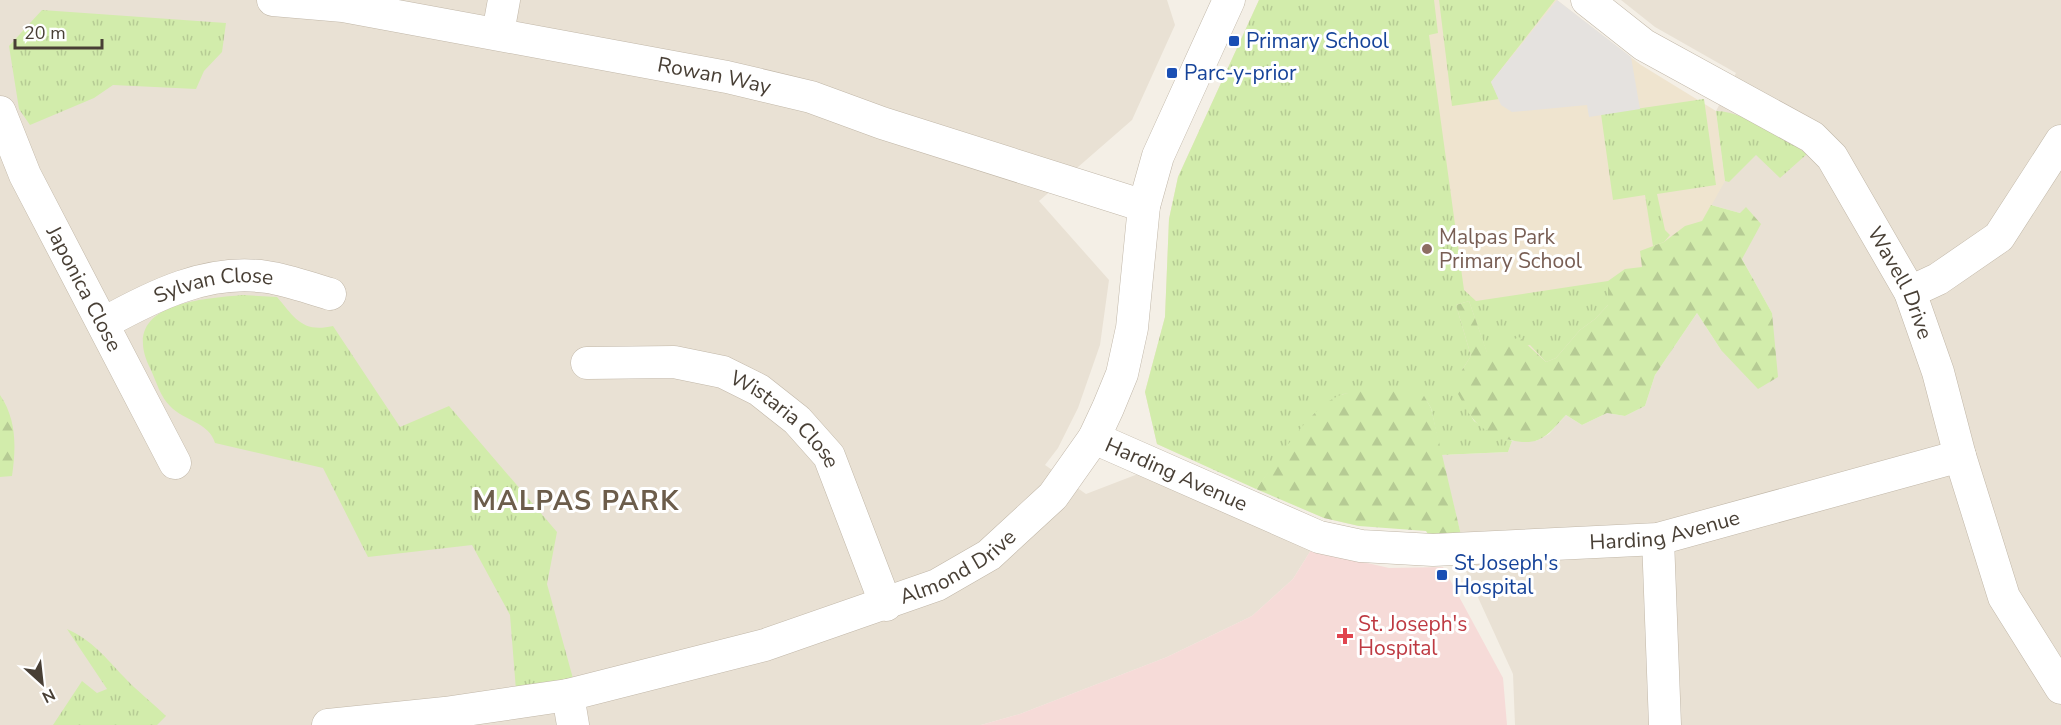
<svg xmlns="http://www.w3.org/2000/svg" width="2061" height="725" font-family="'Nunito Sans',sans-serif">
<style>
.residential{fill:#e9e1d4}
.education{fill:#efe4cf}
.medical{fill:#f6dbd8}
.grass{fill:url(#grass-tufts)}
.forest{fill:url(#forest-firs)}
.parking{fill:#e5e2df}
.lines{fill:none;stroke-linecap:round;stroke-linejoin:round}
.street-casing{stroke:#c1b7a8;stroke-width:33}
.street{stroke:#fff;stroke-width:32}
.transit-dot{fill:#1a4fb4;stroke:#fff;stroke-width:2}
.education-dot{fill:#8d6e63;stroke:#fff;stroke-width:2}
.health-dot{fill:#e0444e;stroke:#fff;stroke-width:2}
.labels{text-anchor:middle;stroke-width:6;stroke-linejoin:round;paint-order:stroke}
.transit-label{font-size:21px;fill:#164399;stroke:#fff;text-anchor:start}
.street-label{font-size:21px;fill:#483f35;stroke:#fff}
.education-label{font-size:21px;fill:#785e54;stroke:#fff;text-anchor:start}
.health-label{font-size:21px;fill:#be3a42;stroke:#fff;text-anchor:start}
.district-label{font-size:27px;font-weight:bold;letter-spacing:1.5px;fill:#6c5d4b;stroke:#fff}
</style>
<defs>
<pattern id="grass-tufts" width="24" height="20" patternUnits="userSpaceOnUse" patternTransform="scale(1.5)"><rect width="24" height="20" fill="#d2ecab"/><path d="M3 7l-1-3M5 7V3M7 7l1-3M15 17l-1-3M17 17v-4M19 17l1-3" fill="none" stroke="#b6cb94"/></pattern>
<pattern id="forest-firs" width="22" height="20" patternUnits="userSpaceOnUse" patternTransform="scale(1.5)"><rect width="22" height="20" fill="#d2ecab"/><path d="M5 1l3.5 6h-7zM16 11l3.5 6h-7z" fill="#b6cb94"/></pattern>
</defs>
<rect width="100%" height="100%" fill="#f4efe6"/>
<!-- residential -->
<path class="residential" d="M0,0H1167L1175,25L1132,120L1039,201L1109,280L1100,345L1078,408L1058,448L1045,465L1086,494L1138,474L1311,550L1293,579L1252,616L1167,657L1020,714L981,725H0Z
M1621,0H2061V725H1515L1513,674L1465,569L1461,535L1441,455L1508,452L1512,441H1536L1549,434L1566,415L1582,425L1607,413L1625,416L1645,406L1655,375L1697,313L1721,350L1772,313L1742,259L1740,213L1711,205L1725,180L1716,111L1736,73L1655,27Z"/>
<!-- education -->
<path class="education" d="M1259,0H1557L1641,65L1716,111L1725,181L1672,276L1553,382L1405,397L1359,526L1324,518L1157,444L1145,392L1165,317L1169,219L1178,177Z"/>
<!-- medical -->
<path class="medical" d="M1311,550L1389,568L1443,567L1503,678L1507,725H981L1020,714L1167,657L1252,616L1293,579Z"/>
<!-- grass -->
<path class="grass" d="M1259,0H1434L1438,33L1429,35L1464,290L1476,301L1608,281V305L1595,319L1580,330L1556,358L1546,362L1530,345L1487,353L1469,301L1456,305L1471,356L1462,370L1467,409L1474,421L1487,430L1512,441L1508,452L1441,455L1431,408L1418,387L1343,394L1313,415L1256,489L1157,444L1145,392L1165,317L1169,219L1178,177Z
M1439,0H1555L1491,82L1499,99L1452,106Z
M42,10L226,23L222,52L204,71L196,89L113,85L94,98L30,125L19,109L9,46Z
M1704,99L1716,185L1657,194L1665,230L1670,235L1664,242L1653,246L1645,195L1613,200L1601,114Z
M1716,111C1742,111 1786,138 1807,154L1780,178L1756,155L1729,182L1725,181Z
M243,295L277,297C295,318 302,333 333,326L400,427L449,406L557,532L547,584L577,693L517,703L510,615L472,545L368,557L323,468L215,443C209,422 184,421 170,406C161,398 156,381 151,370C117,304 198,299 243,295Z
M67,629C92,640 106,658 124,677C137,691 153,703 166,716L157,725H53L82,681L97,693L107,689Z"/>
<!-- forest -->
<path class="forest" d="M1711,205L1740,213L1746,207L1761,224L1742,259L1772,313L1778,377L1758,389L1721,350L1697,313L1655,375L1645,406L1625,416L1607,413L1582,425L1566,415C1557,424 1550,435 1538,440C1520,447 1486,435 1474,420C1467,412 1462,401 1457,392L1462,370L1471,356L1456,305L1469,301L1487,352L1519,337L1546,362L1556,358L1580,330L1595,319L1608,305V281L1625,269L1642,267L1640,251L1664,242L1685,226L1702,221Z
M1404,387H1419L1431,408L1461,535L1431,539L1426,531L1359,526L1324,518L1256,489C1276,463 1312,402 1344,394C1362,389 1385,389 1404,387Z
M0,395C17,420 16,448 12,476L0,477Z"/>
<!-- parking -->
<path class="parking" d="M1557,0L1631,57L1640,109L1589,117L1587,105L1512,112L1501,105L1491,82Z"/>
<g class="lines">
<defs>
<g id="street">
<path id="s1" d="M273,0L343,6L727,77L811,97L882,123L1144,206"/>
<path id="s2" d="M1587,0L1644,45L1812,137L1832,157L1910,292L1938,372L1960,456L2004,597L2061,688"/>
<path d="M498,33L504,0"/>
<path id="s3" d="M0,112L25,175L175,463"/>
<path d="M1910,292L1938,279L1999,237L2061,141"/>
<path id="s4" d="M104,323C153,296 208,268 267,277C288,280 309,288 330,294"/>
<path id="s5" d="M587,363L674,362L723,372L759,390L797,420L829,456L886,605"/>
<path id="s6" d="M1094,438L1319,537L1361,546L1433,550L1658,539L1960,456"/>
<path d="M1658,539L1665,725"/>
<path d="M568,695L573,725"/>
<path id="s7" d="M328,725L445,713L568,695L765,645L937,585L989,555L1053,496L1094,438L1108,408L1122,374L1132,328L1144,206L1158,156L1229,0"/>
</g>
</defs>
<!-- street casing -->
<use href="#street" class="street-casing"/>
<!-- street -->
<use href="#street" class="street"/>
</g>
<!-- markers -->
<g class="transit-dot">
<rect x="1228" y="35" width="12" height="12" rx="3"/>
<rect x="1166" y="67" width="12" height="12" rx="3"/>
<rect x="1436" y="569" width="12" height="12" rx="3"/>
</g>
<circle class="education-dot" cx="1427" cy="249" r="6"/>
<path class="health-dot" d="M1342 627h6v6h6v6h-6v6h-6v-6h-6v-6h6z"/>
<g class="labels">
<!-- transit labels -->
<g class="transit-label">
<text x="1246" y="48">Primary School</text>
<text x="1184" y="80">Parc-y-prior</text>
<text x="1454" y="570">St Joseph's<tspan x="1454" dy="24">Hospital</tspan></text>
</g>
<!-- street labels -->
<g class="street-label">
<text dy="7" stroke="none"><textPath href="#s1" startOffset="448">Rowan Way</textPath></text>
<text dy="7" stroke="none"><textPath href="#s2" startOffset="436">Wavell Drive</textPath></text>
<text dy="7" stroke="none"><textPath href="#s3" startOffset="196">Japonica Close</textPath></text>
<text dy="7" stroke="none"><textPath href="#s4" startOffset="118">Sylvan Close</textPath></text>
<text dy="7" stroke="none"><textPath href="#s5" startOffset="216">Wistaria Close</textPath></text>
<text dy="7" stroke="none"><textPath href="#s6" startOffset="90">Harding Avenue</textPath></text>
<text dy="7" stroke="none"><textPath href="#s6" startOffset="594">Harding Avenue</textPath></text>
<text dy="7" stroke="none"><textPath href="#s7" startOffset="654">Almond Drive</textPath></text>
</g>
<!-- education labels -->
<g class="education-label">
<text x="1439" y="244">Malpas Park<tspan x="1439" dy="24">Primary School</tspan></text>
</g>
<!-- health labels -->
<g class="health-label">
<text x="1358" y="631">St. Joseph's<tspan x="1358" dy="24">Hospital</tspan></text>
</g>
<!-- district labels -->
<g class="district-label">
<text x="576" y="510">MALPAS PARK</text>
</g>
</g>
<!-- north arrow -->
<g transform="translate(42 683) rotate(153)" stroke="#ffffff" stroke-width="4.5" paint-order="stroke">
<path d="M0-4.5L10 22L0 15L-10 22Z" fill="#483f35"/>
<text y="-9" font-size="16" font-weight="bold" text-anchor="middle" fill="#483f35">N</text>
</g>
<!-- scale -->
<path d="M15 39v9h87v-9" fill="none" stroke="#483f35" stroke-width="3"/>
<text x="24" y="39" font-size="18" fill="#483f35" stroke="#ffffff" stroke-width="4.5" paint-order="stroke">20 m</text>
</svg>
